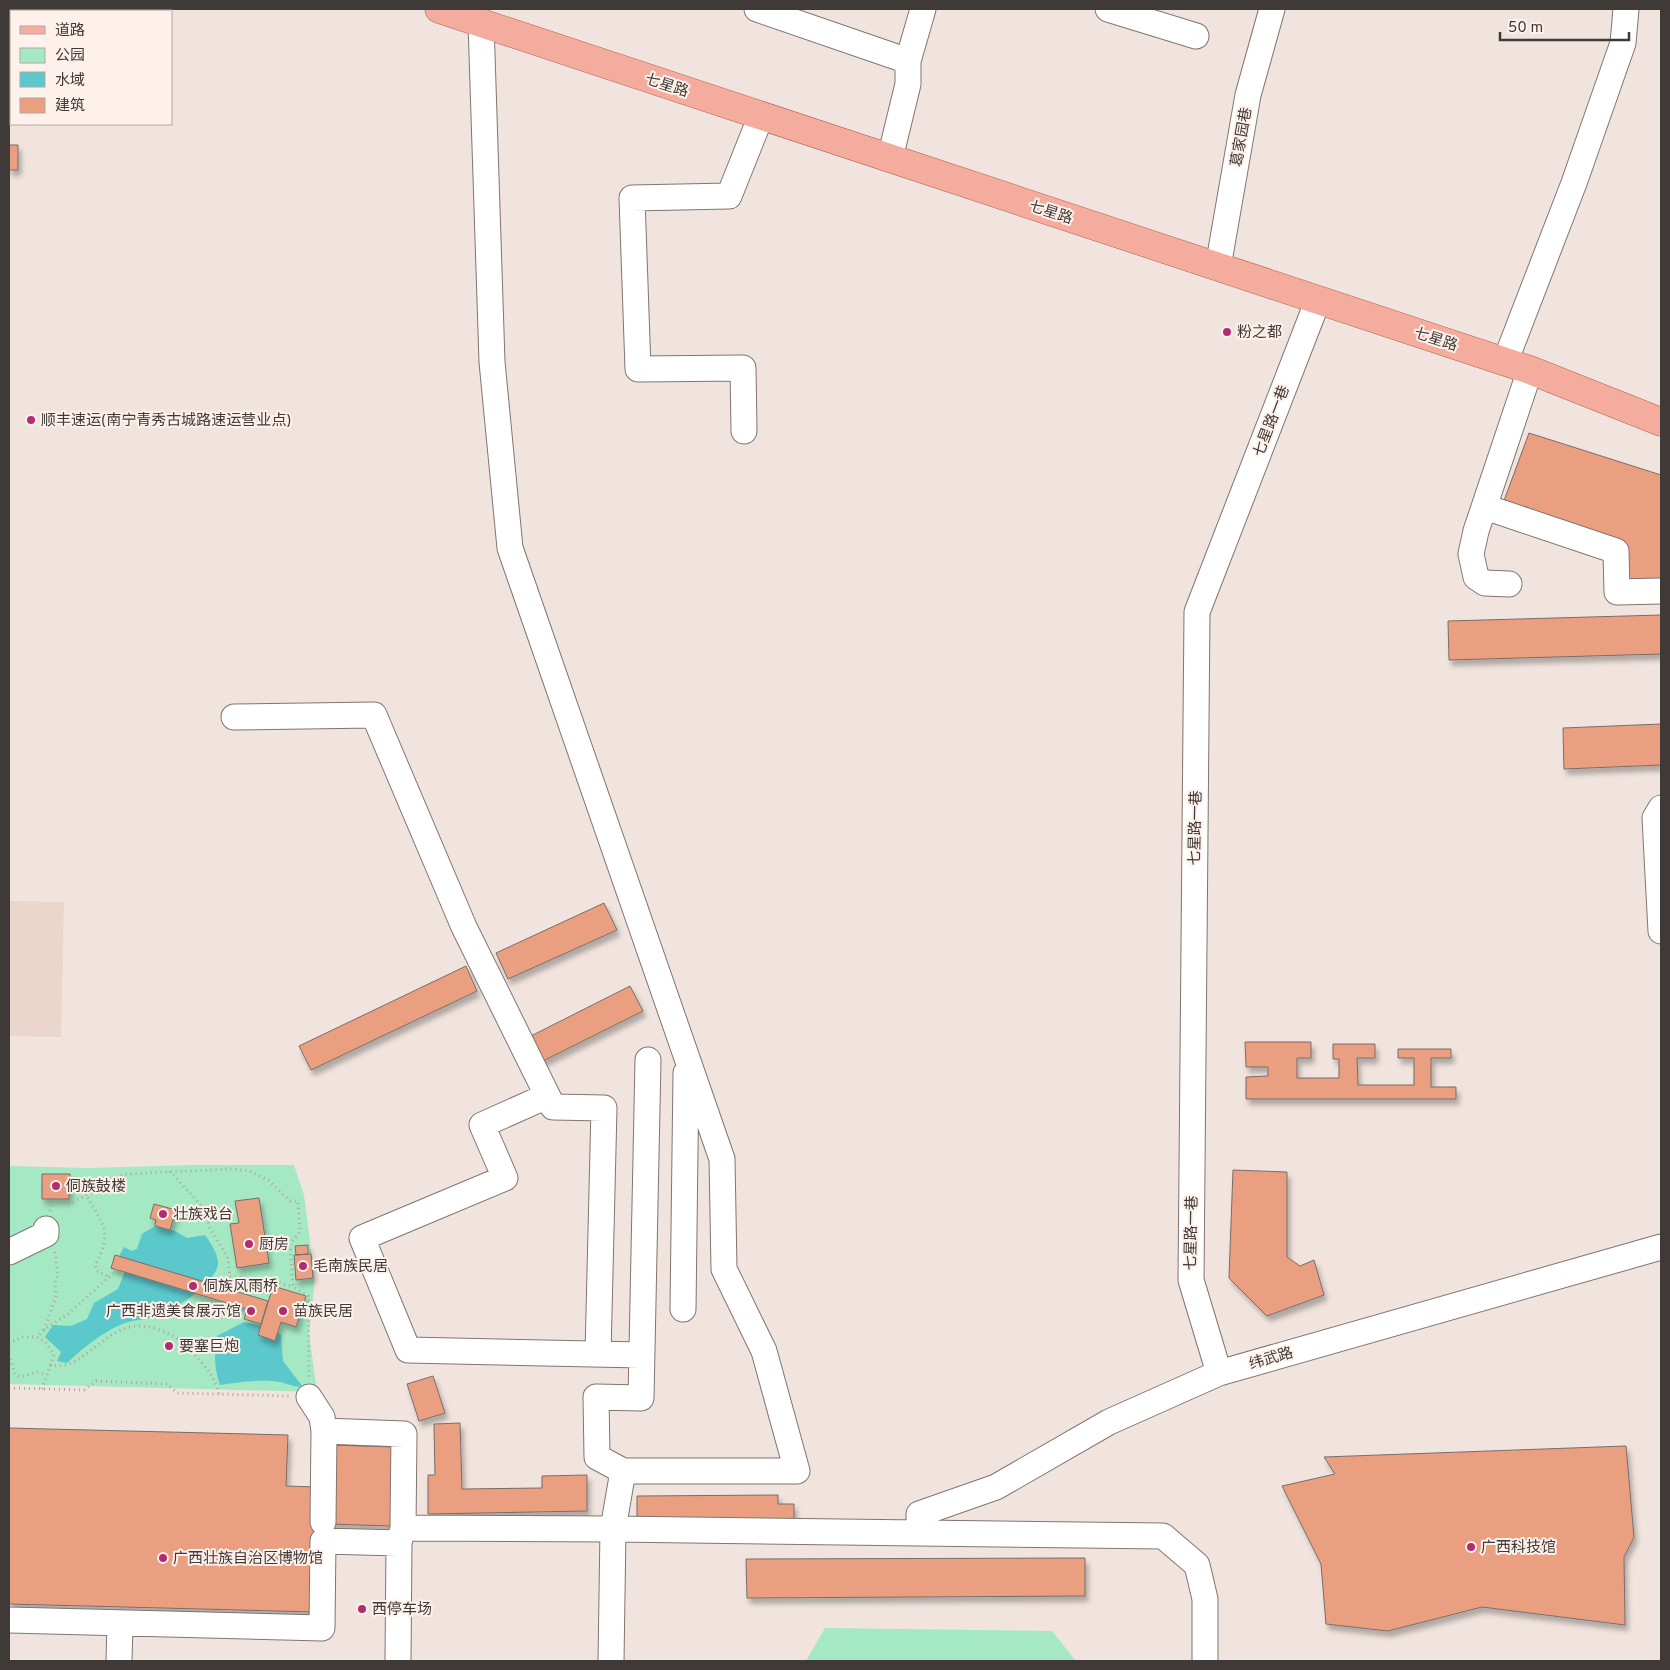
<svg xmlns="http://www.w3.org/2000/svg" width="1670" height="1670" font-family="Overpass,'Noto Sans SC',sans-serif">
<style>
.built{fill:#ebd6cc}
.green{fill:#a5e8c4}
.water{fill:#5bc8cb}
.building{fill:#ea9f80;stroke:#796d68;filter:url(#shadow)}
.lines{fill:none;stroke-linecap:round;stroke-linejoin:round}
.minor-casing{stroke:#80756f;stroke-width:27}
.major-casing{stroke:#b06050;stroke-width:29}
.path{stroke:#aea49f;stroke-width:3;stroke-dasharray:1 4;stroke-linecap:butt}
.minor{stroke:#fff;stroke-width:25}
.major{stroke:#f4ac9e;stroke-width:28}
.poi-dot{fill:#b12c71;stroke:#fef1eb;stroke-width:2}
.labels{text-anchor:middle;stroke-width:4;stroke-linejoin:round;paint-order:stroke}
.street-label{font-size:15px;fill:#3f3a37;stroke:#fef1eb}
.poi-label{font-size:15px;fill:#3f3a37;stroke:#fef1eb;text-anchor:start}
</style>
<defs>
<filter id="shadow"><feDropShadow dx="3" dy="5.5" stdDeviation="2.5" flood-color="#0004"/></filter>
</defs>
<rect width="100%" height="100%" fill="#f1e4de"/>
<!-- built -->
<path class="built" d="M9,901L64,902L61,1037L9,1036Z"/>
<!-- green -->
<path class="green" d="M195,1165H294L304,1195L315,1279L309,1334L317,1392L9,1384V1166L89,1168Z
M825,1628L1052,1631L1076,1661H806Z"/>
<!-- water -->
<path class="water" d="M155,1226L175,1231L187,1238L205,1235C210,1242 217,1252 218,1262C219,1281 177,1308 161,1315C148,1320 133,1319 120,1325C100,1334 83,1348 67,1363L57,1361L61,1352L45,1337L53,1325L71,1326L87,1319L94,1303L118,1289L125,1271L119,1256L124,1247L132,1251L137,1249L142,1234Z
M244,1322L269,1327L281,1335L283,1361L303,1387C293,1387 289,1384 280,1382C262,1379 239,1382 220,1385C214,1368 214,1354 217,1336Z"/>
<!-- building -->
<path class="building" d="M9,9H92V11H11V80H9Z
M9,145H18V170H9Z
M1529,433L1661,475V585L1625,586L1622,545L1502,506Z
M1661,615V654L1449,660L1448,621Z
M1661,724V765L1564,769L1563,728Z
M604,903L617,930L508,979L496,953Z
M466,966L477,991L311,1070L299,1046Z
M630,986L643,1011L537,1064L525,1039Z
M1245,1042H1311V1058H1297V1078H1339V1059H1333V1044H1375V1058H1357L1358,1085H1414V1058H1398V1049H1451V1058H1431V1087H1456V1099H1246V1077L1268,1076V1067H1246Z
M1233,1170L1287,1172V1257L1300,1266L1314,1260L1324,1295L1267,1316L1229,1278Z
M42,1174H70L69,1199H42Z
M259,1198L269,1263L237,1268L230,1224L239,1223L235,1201Z
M154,1204L176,1210L170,1230L155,1226L156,1220L150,1218Z
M308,1245V1254L296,1255L295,1246Z
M311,1254L313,1278L296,1280L294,1255Z
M115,1255L268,1301L261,1324L244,1319L247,1309L111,1268Z
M273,1286L306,1296L296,1327L281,1322L275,1341L258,1335Z
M433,1376L445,1413L419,1421L407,1384Z
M460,1423L462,1489L542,1488V1476L587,1475V1511L428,1514V1475H435L434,1424Z
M9,1428L288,1435L286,1486L318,1487L315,1612L9,1604Z
M330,1445L393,1447L391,1526L328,1524Z
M1626,1446L1634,1537L1624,1557L1625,1625L1482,1607L1388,1631L1326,1624L1321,1564L1282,1486L1335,1474L1324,1457Z
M778,1495V1504H794V1525L637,1526V1496Z
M1085,1558V1596L747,1598L746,1559Z"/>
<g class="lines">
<defs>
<path id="minor" d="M757,9L908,61
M1108,9L1196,36
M890,158L908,84V61L923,9
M1218,267L1248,95L1272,9
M1505,362L1574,183L1623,43L1626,9
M744,431L743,368L638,369L632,198L729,196L761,116
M1485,507L1616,551L1617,592L1661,591
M1509,584L1485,583L1476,577L1471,554L1476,531L1530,370
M234,717L374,715L464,927L553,1107L604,1108L598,1354
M1661,808L1655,818L1661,931
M547,1096L482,1125L505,1178L362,1238L408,1350L641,1355
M9,1252L46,1234V1229
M683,1309L686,1073
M1219,1373L1191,1280L1197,612L1318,300
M309,1397L322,1417L324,1431
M623,1471L597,1457L596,1397L641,1398L648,1060
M323,1522L324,1431L404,1434L403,1528L613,1529L623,1471H797L764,1351L724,1269L722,1159L510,548L492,362L481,23
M919,1533V1514L996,1487L1109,1422L1219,1373L1661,1247
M9,1620L322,1628L323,1541L399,1543L403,1528
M119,1661L120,1623
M398,1661L399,1543
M611,1661L613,1529L1163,1536L1197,1565L1205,1599V1661"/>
<path id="major" d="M439,9L1530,370L1661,422"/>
</defs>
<!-- minor casing -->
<use href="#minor" class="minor-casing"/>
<!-- major casing -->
<use href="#major" class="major-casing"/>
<!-- path -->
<path class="path" d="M170,1171L204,1209L210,1229L228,1258L230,1277L271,1280L293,1287
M85,1193C102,1224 114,1231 95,1265L97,1271L109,1277
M50,1211L53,1202L70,1204L124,1174L231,1169L250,1171L268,1180L290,1201H298L300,1232L290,1244L293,1287L308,1296L309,1377
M44,1330L56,1296L55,1281L58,1275L55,1252
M9,1344L21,1337H37
M9,1354L15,1375L20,1377L37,1372L47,1374
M50,1365C89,1374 107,1310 159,1330C172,1335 182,1340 191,1350C204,1366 214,1374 219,1394
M9,1388L84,1390L96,1381L167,1384L177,1393L291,1396
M42,1389L54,1355L46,1343L37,1337L44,1330L68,1314L117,1270"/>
<!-- minor -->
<use href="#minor" class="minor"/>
<!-- major -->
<use href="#major" class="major"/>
</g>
<!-- markers -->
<g class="poi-dot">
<circle cx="1227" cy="332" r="5"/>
<circle cx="31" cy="420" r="5"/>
<circle cx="56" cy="1186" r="5"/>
<circle cx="163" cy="1214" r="5"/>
<circle cx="249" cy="1244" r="5"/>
<circle cx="303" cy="1266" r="5"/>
<circle cx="193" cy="1286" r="5"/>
<circle cx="251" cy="1311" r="5"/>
<circle cx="283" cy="1311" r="5"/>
<circle cx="169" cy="1346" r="5"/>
<circle cx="1471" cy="1547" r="5"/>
<circle cx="163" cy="1558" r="5"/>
<circle cx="362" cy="1609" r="5"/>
</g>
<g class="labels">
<!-- street labels -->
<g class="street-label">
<text transform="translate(667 85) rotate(18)" y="5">七星路</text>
<text transform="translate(1241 137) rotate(-80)" y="5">葛家园巷</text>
<text transform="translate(1051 212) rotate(18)" y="5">七星路</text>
<text transform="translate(1436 339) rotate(18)" y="5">七星路</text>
<text transform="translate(1271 421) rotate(-69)" y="5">七星路一巷</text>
<text transform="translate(1195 828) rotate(-89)" y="5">七星路一巷</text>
<text transform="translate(1191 1233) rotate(-89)" y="5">七星路一巷</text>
<text transform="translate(1271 1358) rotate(-16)" y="5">纬武路</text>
</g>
<!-- poi labels -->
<g class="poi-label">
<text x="1237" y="337">粉之都</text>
<text x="41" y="425">顺丰速运(南宁青秀古城路速运营业点)</text>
<text x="66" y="1191">侗族鼓楼</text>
<text x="173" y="1219">壮族戏台</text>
<text x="259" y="1249">厨房</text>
<text x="313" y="1271">毛南族民居</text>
<text x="203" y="1291">侗族风雨桥</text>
<text x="241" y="1316" text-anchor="end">广西非遗美食展示馆</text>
<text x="293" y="1316">苗族民居</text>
<text x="179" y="1351">要塞巨炮</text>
<text x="1481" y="1552">广西科技馆</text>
<text x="173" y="1563">广西壮族自治区博物馆</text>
<text x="372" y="1614">西停车场</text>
</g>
</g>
<!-- border -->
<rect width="1670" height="1670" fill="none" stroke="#3f3a37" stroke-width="20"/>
<!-- legend -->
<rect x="10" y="10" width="162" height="115" fill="#fef1eb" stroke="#b2a8a3"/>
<rect x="20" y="26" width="25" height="8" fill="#f4ac9e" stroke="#b2a8a3"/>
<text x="55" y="35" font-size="15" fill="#3f3a37">道路</text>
<rect x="20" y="48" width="25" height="15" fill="#a5e8c4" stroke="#b2a8a3"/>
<text x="55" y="60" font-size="15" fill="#3f3a37">公园</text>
<rect x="20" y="72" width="25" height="15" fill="#5bc8cb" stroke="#b2a8a3"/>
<text x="55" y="85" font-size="15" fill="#3f3a37">水域</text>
<rect x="20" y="98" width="25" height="15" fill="#ea9f80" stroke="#b2a8a3"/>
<text x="55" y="110" font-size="15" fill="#3f3a37">建筑</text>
<!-- scale -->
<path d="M1500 32v8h129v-8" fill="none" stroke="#3f3a37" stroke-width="2.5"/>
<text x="1508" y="32" font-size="15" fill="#3f3a37" stroke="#fef1eb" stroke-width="4" paint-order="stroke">50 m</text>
</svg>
